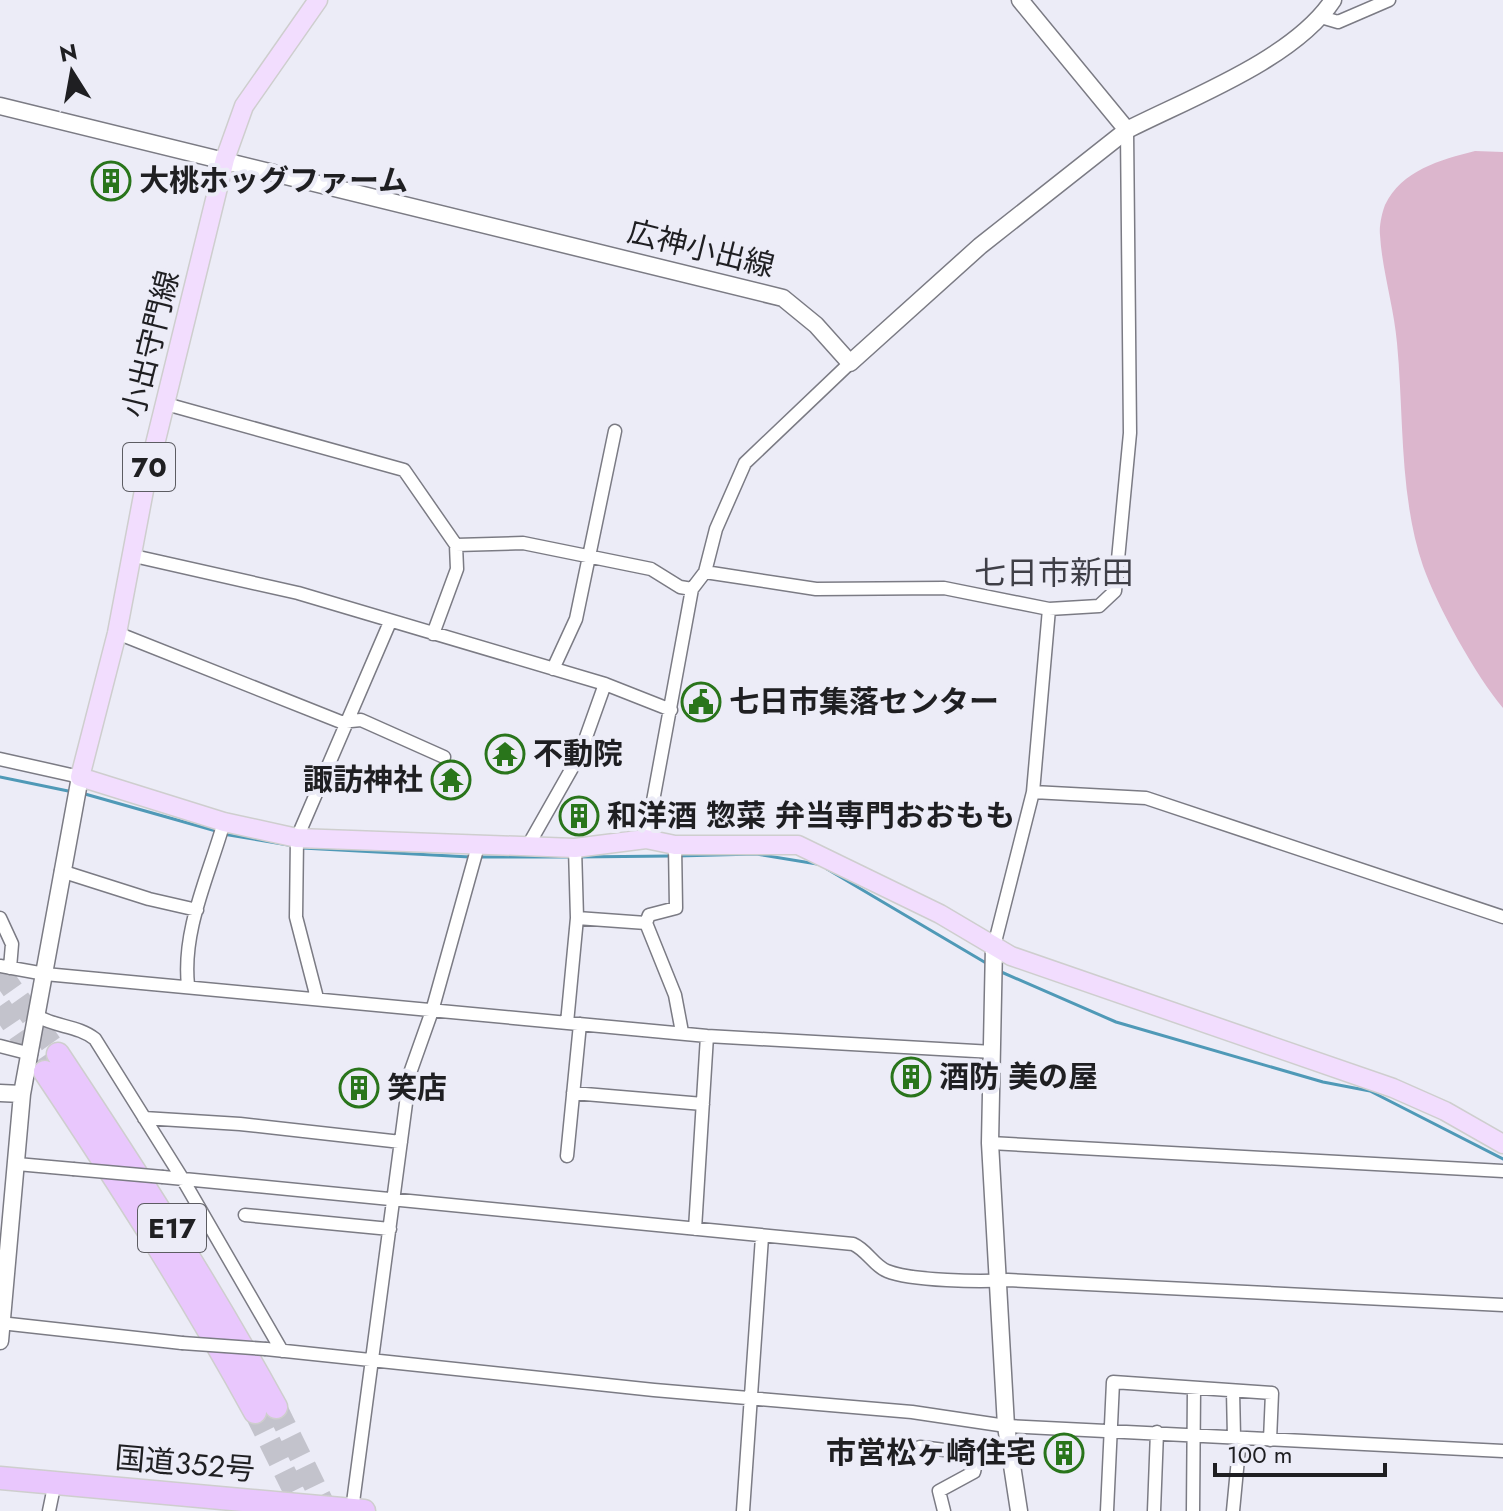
<svg xmlns="http://www.w3.org/2000/svg" width="1503" height="1511" font-family="Jost,'Noto Sans JP',sans-serif">
<style>
.green{fill:#dcb6cd}
.lines{fill:none;stroke-linecap:round;stroke-linejoin:round}
.stream{stroke:#4f99b7;stroke-width:3}
.highway-tunnel{stroke:#c3c3cc;stroke-width:22;stroke-dasharray:22 11;stroke-linecap:butt}
.street-casing{stroke:#7b7b84;stroke-width:15}
.secondary-casing{stroke:#7b7b84;stroke-width:19}
.primary-casing{stroke:#cecece;stroke-width:21}
.highway-casing{stroke:#cecece;stroke-width:25}
.street{stroke:#fff;stroke-width:12}
.secondary{stroke:#fff;stroke-width:16}
.primary{stroke:#f2ddfe;stroke-width:18}
.highway{stroke:#e9c7fd;stroke-width:22}
.street-bridge-casing{stroke:#7b7b84;stroke-width:15;stroke-linecap:butt}
.street-bridge{stroke:#fff;stroke-width:12}
.labels{text-anchor:middle;stroke-width:8;stroke-linejoin:round;paint-order:stroke}
.shield{fill:#ececf7;stroke:#5c5c62;stroke-width:2}
.shield-label{font-size:28px;font-weight:bold;fill:#1f1f22}
.poi-label{font-size:30px;font-weight:bold;fill:#1f1f22;stroke:#ececf7;text-anchor:start}
.street-label{font-size:30px;fill:#1f1f22;stroke:#ececf7}
.neighbourhood-label{font-size:32px;fill:#3f3f47;stroke:#ececf7}
</style>
<rect width="100%" height="100%" fill="#ececf7"/>
<!-- green -->
<path class="green" d="M1475,151L1503,152V708C1476,676 1437,606 1423,566C1399,496 1404,415 1397,343C1394,307 1382,270 1380,235C1379,226 1382,213 1385,205C1402,170 1440,160 1475,151Z"/>
<g class="lines">
<!-- stream -->
<path class="stream" d="M0,777L73,792
M85,794L216,831
M223,834L294,846
M302,848L470,857
M677,856L756,854L817,864
M477,857H570
M577,857L670,856
M827,869L986,963
M999,971L1116,1022L1323,1082L1370,1091L1503,1159"/>
<!-- highway-tunnel -->
<path class="highway-tunnel" d="M0,972L58,1054
M0,1006L45,1072
M276,1407L327,1511
M255,1412L304,1511"/>
<defs>
<path id="street" d="M1321,17L1338,22L1389,0
M166,404L404,470L456,545L457,569L433,634
M456,545L523,543L651,569L680,587L692,589
M134,556L298,593L605,684L671,710
M705,572L816,589L944,588L1049,609L1099,606L1115,591L1130,433L1127,130
M117,633L341,722L361,720L444,757
M553,669L576,619L615,431
M0,759L80,777
M1033,792L1146,798L1503,917
M646,839L692,589L705,572L716,529L745,463L850,363
M529,844L580,754L605,684
M61,871L149,899L197,910
M0,918L12,944L10,968
M577,918L646,923L675,995L682,1032
M646,923L649,915L676,908L675,845
M994,946L1033,792L1049,609
M0,966L45,974L707,1036L993,1052
M188,985C182,930 209,875 224,822
M317,998L296,917L297,838L390,622
M39,1017C57,1027 79,1026 95,1039L182,1178L282,1351
M567,1023L577,918L575,848
M0,1046L31,1054
M573,1093L703,1104
M144,1118L240,1124L401,1142
M990,1143L1503,1171
M567,1156L580,1024
M17,1164L73,1169
M163,1177L853,1244C867,1250 874,1266 887,1271C911,1281 982,1282 1008,1280L1503,1305
M245,1215L390,1229
M695,1229L707,1036
M0,1323L182,1343
M266,1349L654,1390L912,1412L1006,1426L1503,1451
M1233,1391L1234,1437
M920,1447L978,1454
M352,1510L410,1073L432,1011L478,846
M49,1511L55,1482
M743,1511L762,1237
M944,1511L939,1491L974,1472L978,1454L1010,1446
M1107,1511L1113,1382L1272,1393L1270,1440
M1154,1511L1157,1432
M1193,1511L1194,1388
M1233,1511L1240,1438"/>
<path id="secondary" d="M0,106L783,298L816,325L850,363L980,246L1127,130L1020,0
M1127,130C1190,98 1294,59 1333,0
M994,946L990,1143L1006,1426L1019,1511
M0,1093L22,1094
M0,1341L22,1094L80,777"/>
<path id="primary" d="M318,0L244,106L225,159L145,485L117,633L80,777L224,822L297,838L575,848L646,839L675,845H798L940,914L1011,956L1393,1088L1445,1111L1503,1144"/>
<path id="highway" d="M58,1054C135,1170 209,1285 276,1407
M45,1072C119,1183 191,1295 255,1412
M0,1478L364,1511"/>
</defs>
<!-- street casing -->
<use href="#street" class="street-casing"/>
<!-- secondary casing -->
<use href="#secondary" class="secondary-casing"/>
<!-- primary casing -->
<use href="#primary" class="primary-casing"/>
<!-- highway casing -->
<use href="#highway" class="highway-casing"/>
<!-- street -->
<use href="#street" class="street"/>
<!-- secondary -->
<use href="#secondary" class="secondary"/>
<!-- primary -->
<use href="#primary" class="primary"/>
<!-- highway -->
<use href="#highway" class="highway"/>
<defs>
<path id="street-bridge" d="M73,1169L163,1177
M182,1343L266,1349"/>
</defs>
<!-- street-bridge casing -->
<use href="#street-bridge" class="street-bridge-casing"/>
<!-- street-bridge -->
<use href="#street-bridge" class="street-bridge"/>
</g>
<!-- icons -->
<defs>
<symbol id="building-ring" viewBox="-11 -11 22 22"><circle r="9.5" fill="#ececf7" stroke="#29751b" stroke-width="1.5"/><path d="M-4-6H4V6H1V3H-1V6H-4ZM-2.5-4.3h1.7v1.8h-1.7ZM.8-4.3h1.7v1.8H.8ZM-2.5-1h1.7V.8h-1.7ZM.8-1h1.7V.8H.8Z" fill="#29751b"/></symbol>
<symbol id="civic-ring" viewBox="-11 -11 22 22"><circle r="9.5" fill="#ececf7" stroke="#29751b" stroke-width="1.5"/><path d="M-.6-6.5H3V-4.5H.6V-3L4-1V1h2V6H-6V1h2V-1L-.6-3ZM-1.2 2.5V6h2.4V2.5Z" fill="#29751b"/></symbol>
<symbol id="temple-ring" viewBox="-11 -11 22 22"><circle r="9.5" fill="#ececf7" stroke="#29751b" stroke-width="1.5"/><path d="M0-6L5-2H3V0L6.5 2.5H4V6H1.5V3h-3V6H-4V2.5H-6.5L-3 0V-2H-5Z" fill="#29751b"/></symbol>
</defs>
<g fill-rule="evenodd">
<use href="#building-ring" x="89" y="159" width="44" height="44"/>
<use href="#civic-ring" x="679" y="680" width="44" height="44"/>
<use href="#temple-ring" x="483" y="732" width="44" height="44"/>
<use href="#temple-ring" x="429" y="758" width="44" height="44"/>
<use href="#building-ring" x="557" y="794" width="44" height="44"/>
<use href="#building-ring" x="889" y="1055" width="44" height="44"/>
<use href="#building-ring" x="337" y="1066" width="44" height="44"/>
<use href="#building-ring" x="1042" y="1431" width="44" height="44"/>
</g>
<g class="labels">
<!-- shield labels -->
<g class="shield">
<rect x="123" y="443" width="52" height="48" rx="6"/>
<rect x="138" y="1204" width="68" height="48" rx="6"/>
</g>
<g class="shield-label">
<text x="149" y="477">70</text>
<text x="172" y="1238">E17</text>
</g>
<!-- poi labels -->
<g class="poi-label">
<text x="139" y="191">大桃ホッグファーム</text>
<text x="729" y="712">七日市集落センター</text>
<text x="533" y="764">不動院</text>
<text x="423" y="790" text-anchor="end">諏訪神社</text>
<text x="607" y="826">和洋酒 惣菜 弁当専門おおもも</text>
<text x="939" y="1087">酒防 美の屋</text>
<text x="387" y="1098">笑店</text>
<text x="1036" y="1463" text-anchor="end">市営松ヶ崎住宅</text>
</g>
<!-- street labels -->
<g class="street-label">
<text transform="translate(701 249) rotate(14)" y="10">広神小出線</text>
<text transform="translate(151 344) rotate(-76)" y="10">小出守門線</text>
<text transform="translate(185 1464) rotate(5)" y="10">国道352号</text>
</g>
<!-- neighbourhood labels -->
<g class="neighbourhood-label">
<text x="1054" y="584">七日市新田</text>
</g>
</g>
<!-- north arrow -->
<g transform="translate(72 72) rotate(349)" stroke="#ececf7" stroke-width="6" paint-order="stroke">
<path d="M0-6L14 30L0 20L-14 30Z" fill="#1f1f22"/>
<text y="-12" font-size="22" font-weight="bold" text-anchor="middle" fill="#1f1f22">N</text>
</g>
<!-- scale -->
<path d="M1215 1463v12h170v-12" fill="none" stroke="#1f1f22" stroke-width="4"/>
<text x="1227" y="1463" font-size="24" fill="#1f1f22" stroke="#ececf7" stroke-width="6" paint-order="stroke">100 m</text>
</svg>
